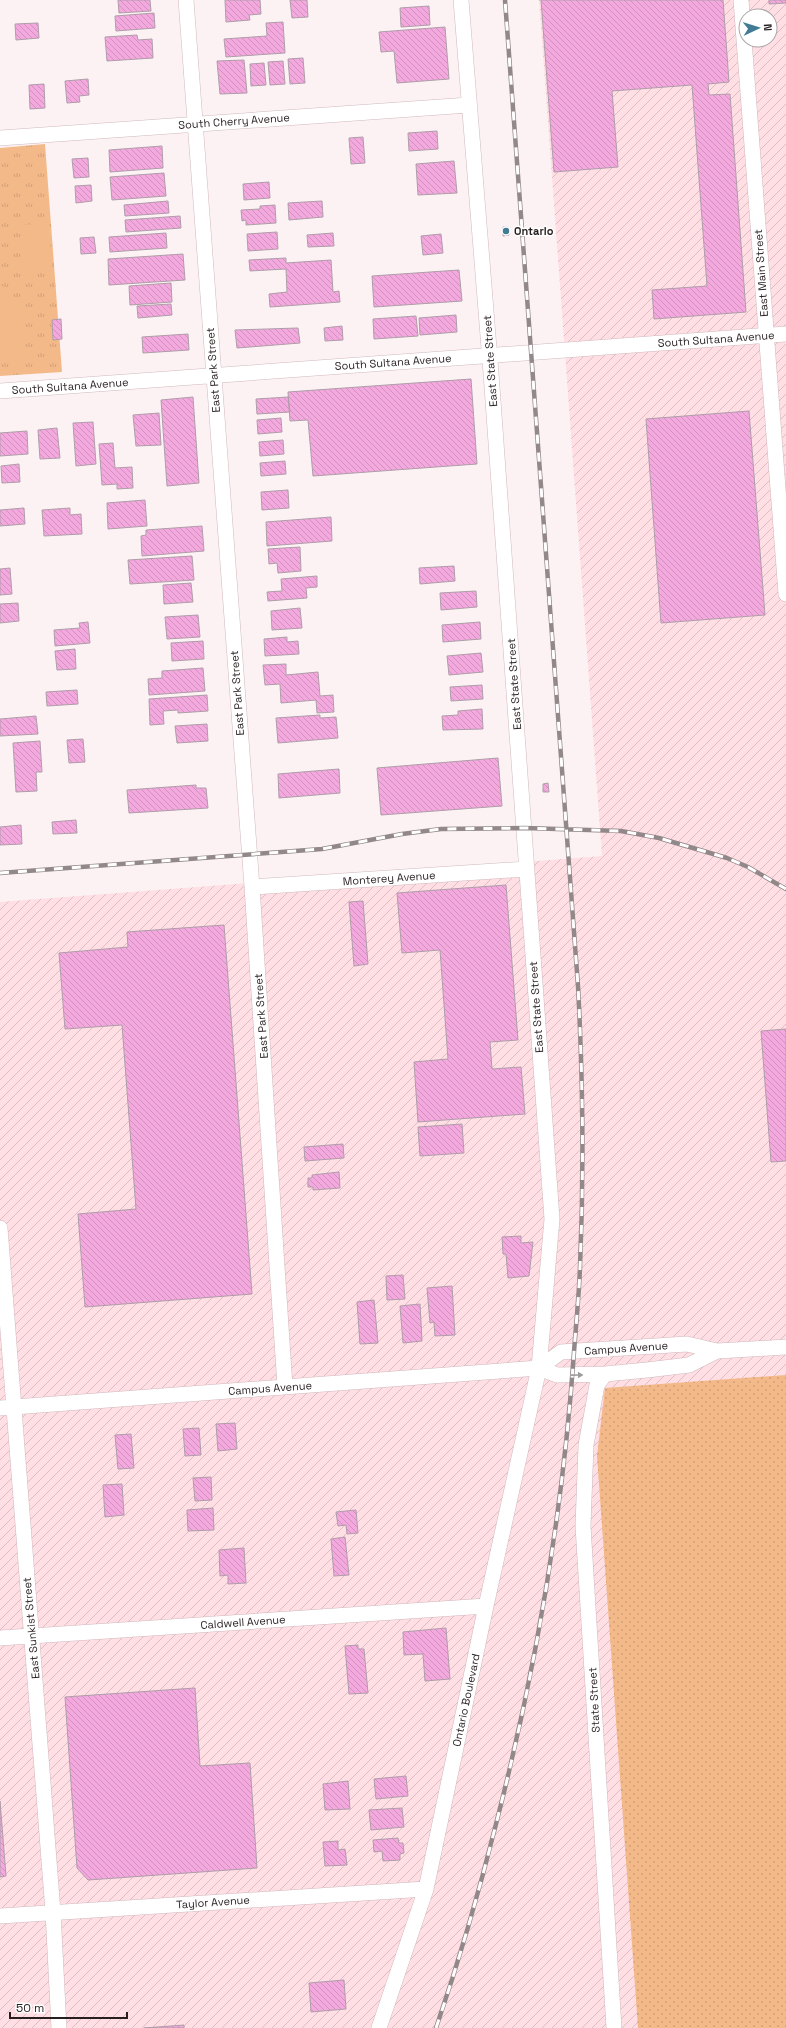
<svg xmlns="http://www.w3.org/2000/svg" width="786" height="2028" font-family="'Space Grotesk',sans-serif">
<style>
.industrial{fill:url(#industrial-furrows);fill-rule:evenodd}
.grass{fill:url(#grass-dots)}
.park{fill:url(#park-tufts)}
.pitch{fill:#f4b989}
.building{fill:url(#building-back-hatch);stroke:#af9da9}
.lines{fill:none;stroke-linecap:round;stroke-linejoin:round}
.minor-casing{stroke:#d1b9bd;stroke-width:16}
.minor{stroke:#fff;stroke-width:15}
.rail-casing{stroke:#92888a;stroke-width:4.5}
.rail{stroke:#fff;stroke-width:3;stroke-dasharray:9;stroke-linecap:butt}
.oneway{fill:#9e9a9b}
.poi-dot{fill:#417c94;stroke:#fff;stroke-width:1.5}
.labels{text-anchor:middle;stroke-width:3;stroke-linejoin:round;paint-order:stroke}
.street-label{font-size:11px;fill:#271e20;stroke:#fff}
.poi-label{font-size:11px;font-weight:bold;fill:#271e20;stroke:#fff;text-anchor:start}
</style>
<defs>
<pattern id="industrial-furrows" width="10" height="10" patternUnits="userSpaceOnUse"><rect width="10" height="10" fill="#ffdee4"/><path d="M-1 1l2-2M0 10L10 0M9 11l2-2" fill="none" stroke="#dbbec3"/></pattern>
<pattern id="grass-dots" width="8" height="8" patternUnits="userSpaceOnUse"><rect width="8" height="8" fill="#f4b989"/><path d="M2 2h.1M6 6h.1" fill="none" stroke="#d19f76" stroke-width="1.8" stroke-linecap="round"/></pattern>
<pattern id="park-tufts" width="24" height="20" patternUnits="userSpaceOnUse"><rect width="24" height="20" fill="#f4b989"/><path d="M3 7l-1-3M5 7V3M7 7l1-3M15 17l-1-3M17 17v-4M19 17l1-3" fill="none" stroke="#d19f76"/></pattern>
<pattern id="building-back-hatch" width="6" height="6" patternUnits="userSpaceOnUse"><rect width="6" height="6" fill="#f3a9de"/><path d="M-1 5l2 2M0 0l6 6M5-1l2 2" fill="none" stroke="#d091be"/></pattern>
</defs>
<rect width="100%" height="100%" fill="#fcf2f3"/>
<!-- industrial -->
<path class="industrial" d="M539,0H786V2028H0V902L602,856ZM746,16H770V40H746Z"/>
<!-- grass -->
<path class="grass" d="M786,1375V2028H638L597,1456L605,1388Z"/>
<!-- park -->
<path class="park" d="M45,144L62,372L0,376V148Z"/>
<!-- pitch -->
<path class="pitch" d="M49,223L52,271L25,273L22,225Z
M3,286L22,306L26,357L0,359V287Z"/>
<!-- building -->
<path class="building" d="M118,0H150L151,11L119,13Z
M225,0H260L261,14L249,15L250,20L226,22Z
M290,0H307L308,17L292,18Z
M541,0H723L729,82L708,84L709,95L730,94L746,312L654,319L652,290L707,286L692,85L612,91L618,167L554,172Z
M769,0H786V3L769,4Z
M429,6L430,25L401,27L400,8Z
M154,13L155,28L116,31L115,16Z
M283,22L285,53L226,57L224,39L267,36L266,23Z
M38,23L39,38L16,40L15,24Z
M445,27L449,79L397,83L394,51L381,52L379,32Z
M137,35L138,40L152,39L153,58L107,61L105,37Z
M303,58L305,83L290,84L288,59Z
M244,60L247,93L220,94L217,61Z
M283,61L285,84L270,85L268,62Z
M264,63L266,85L251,86L250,64Z
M88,79L89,95L79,96L80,102L67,103L65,81Z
M44,84L45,108L30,109L29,85Z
M437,131L438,149L409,151L408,133Z
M363,137L365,163L351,164L349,138Z
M162,146L163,168L110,172L109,150Z
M88,158L89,177L74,178L72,159Z
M454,161L457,193L418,195L416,164Z
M164,173L166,196L112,200L110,177Z
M269,182L270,198L244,200L243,184Z
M91,185L92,201L76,203L75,186Z
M168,201L169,213L125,216L124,205Z
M322,201L323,217L289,220L288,203Z
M275,205L276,223L246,225V220L242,221L241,210L260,209V206Z
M180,216L181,228L126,232L125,220Z
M503,227H508L509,235L503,236Z
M277,232L278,249L248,251L247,234Z
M166,233L167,248L110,252L109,237Z
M333,233L334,246L308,247L307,235Z
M441,234L443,253L423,255L421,236Z
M94,237L96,253L81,254L80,238Z
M183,254L185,280L109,285L108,259Z
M286,258V263L331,260L333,292L339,291L340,302L270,307L269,294L287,292L286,269L250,271L249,260Z
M459,270L462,301L374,307L372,276Z
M171,283L172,302L130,305L129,286Z
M171,304L172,315L138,318L137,306Z
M456,315L457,332L420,335L419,318Z
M416,316L418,336L374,339L373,319Z
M61,319L62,339L53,340L52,320Z
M342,326L343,340L325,341L324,328Z
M298,328L300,343L237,348L235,330Z
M188,334L189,350L143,353L142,337Z
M471,379L477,464L313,476L308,420L290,421L288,392Z
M193,397L199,483L167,486L161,400Z
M288,397L290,412L257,414L256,399Z
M749,411L765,615L661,623L646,419Z
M159,413L161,445L136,446L133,415Z
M281,418L282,432L258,434L257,420Z
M93,422L96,464L76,466L73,423Z
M57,428L60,458L40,459L38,430Z
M27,431L28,454L0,456V433Z
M283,440L284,454L260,456L259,442Z
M113,443L115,468L132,467L133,488L117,489V484L102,485L99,444Z
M285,461L286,474L261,476L260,463Z
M19,464L20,482L2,483L1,466Z
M288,490L289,508L262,510L261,492Z
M145,500L147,526L108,529L107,503Z
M24,508L25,524L0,526V510Z
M70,508V515L81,514L82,534L44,536L42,510Z
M331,517L332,541L267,546L266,522Z
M202,526L204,551L142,556L141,536L146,535V530Z
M300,547L301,571L278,573L277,563L269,564L268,549Z
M192,556L194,580L130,584L128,560Z
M454,566L455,581L420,584L419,568Z
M10,568L12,594L0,595V569Z
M317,576V587L306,588L307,598L268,601L267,592L282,591L281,579Z
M191,583L193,602L164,604L163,585Z
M476,591L477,607L441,610L440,593Z
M18,603L19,621L0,623V604Z
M300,608L302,628L272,630L271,611Z
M198,615L200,637L167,639L165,617Z
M88,622L90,643L55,646L54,630L80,628L79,623Z
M480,622L481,639L443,642L442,625Z
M287,637V642L298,641L299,654L265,656L264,639Z
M203,641L204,659L172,661L171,643Z
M75,649L76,669L57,670L55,651Z
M481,653L483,672L449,675L447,656Z
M286,664V675L318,672L320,696L333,695L334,712L317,713L316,700L281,703L280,684L265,685L263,665Z
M203,668L205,691L149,695L148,679L162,678V671Z
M482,685L483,699L451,701L450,687Z
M77,690L78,704L47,706L46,692Z
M207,695L208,711L178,713V710L163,711L164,724L150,725L149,699Z
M482,709L483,729L443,730L442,716L458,715V711Z
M320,715V718L336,717L338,738L278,743L276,718Z
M36,716L38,734L0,736V719Z
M207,724L208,741L177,743L175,726Z
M83,739L85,762L69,763L67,740Z
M40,741L42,772H36L37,791L16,792L13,743Z
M498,758L502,806L381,815L377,768Z
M339,769L340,793L279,798L278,774Z
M548,783L549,792H543V784Z
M196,785V788H206L208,808L129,813L127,790Z
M76,820L77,833L53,834L52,822Z
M21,825L22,844L0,845V827Z
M506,885L518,1040L490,1042L492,1069L521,1067L525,1114L418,1122L414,1062L448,1059L440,950L402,953L397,893Z
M363,901L368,964L354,966L349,902Z
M224,925L252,1294L85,1307L78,1214L136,1209L122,1025L65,1029L59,953L128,947L127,932Z
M786,1029V1161L771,1162L761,1031Z
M462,1124L464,1153L420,1156L418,1127Z
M343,1144L344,1158L305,1161L304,1147Z
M339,1172L340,1188L313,1190V1187H308V1178H312V1175Z
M521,1236V1243L533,1242L529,1276L508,1278L506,1254H503L502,1237Z
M403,1275L405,1299L387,1300L386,1276Z
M452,1286L455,1335L435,1336L434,1322L430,1323L427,1288Z
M374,1300L378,1343L360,1344L357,1302Z
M420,1304L422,1341L403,1343L400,1306Z
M235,1423L237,1449L218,1451L216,1424Z
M199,1428L201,1455L185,1456L183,1429Z
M131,1434L134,1468L118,1469L115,1435Z
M211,1477L212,1500L195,1501L193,1478Z
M122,1484L124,1515L105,1517L103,1485Z
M213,1508L214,1530L188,1531L187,1510Z
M356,1510L358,1533L347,1534L346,1525L338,1526L336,1512Z
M345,1537L349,1575L334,1576L331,1539Z
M244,1548L246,1583L228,1584V1575L220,1576L219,1550Z
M446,1628L450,1679L425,1681L423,1654L404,1655L403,1632Z
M358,1645V1649H364L368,1693L349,1694L345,1646Z
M195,1688L200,1766L250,1763L257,1868L88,1880L77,1868L65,1697Z
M406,1776L408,1796L376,1799L374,1779Z
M348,1781L350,1809L325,1810L323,1784Z
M0,1801L6,1876L0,1877Z
M402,1808L404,1827L371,1830L369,1810Z
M398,1838L399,1843H403L404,1853L400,1854V1860L383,1861L382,1851L374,1852L373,1840Z
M338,1841V1850L345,1849L347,1865L325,1866L323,1842Z
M344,1980L346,2009L311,2012L309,1983Z
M184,2025V2028H144Z"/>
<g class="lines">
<defs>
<path id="minor" d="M186,0L252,887L285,1387
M741,0L786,594
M0,138L469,105
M0,391L786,334
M252,887L526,869
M0,1228L53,1912L59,2028
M539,1368L561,1352L687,1344L717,1351L786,1347
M605,1374L597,1385L586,1445L583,1526L614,2028
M0,1408L539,1368L557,1375L605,1374L647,1370L689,1365L717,1351
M0,1638L486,1606
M0,1916L426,1889
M379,2028L426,1889L486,1606L539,1368L552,1219L491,373L461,0"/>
</defs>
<!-- minor casing -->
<use href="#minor" class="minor-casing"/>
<!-- minor -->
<use href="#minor" class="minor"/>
<defs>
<path id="rail" d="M0,873L322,849L402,834L441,829L525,828L621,831L659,838L727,858L748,867L786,889
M436,2028C459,1961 479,1892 496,1824C536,1669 563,1512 574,1352C576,1324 579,1296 580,1267C584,1173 583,1080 578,986L505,0"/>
</defs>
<!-- rail casing -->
<use href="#rail" class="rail-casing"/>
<!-- rail -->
<use href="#rail" class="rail"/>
</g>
<!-- one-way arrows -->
<defs><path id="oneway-solid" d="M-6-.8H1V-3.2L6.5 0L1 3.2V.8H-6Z"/></defs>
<use class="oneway" href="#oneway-solid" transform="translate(577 1375) rotate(-1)"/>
<!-- markers -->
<circle class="poi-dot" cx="506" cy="231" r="4"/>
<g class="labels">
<!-- street labels -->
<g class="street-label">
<text transform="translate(234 121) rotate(-4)" y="4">South Cherry Avenue</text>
<text transform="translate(761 273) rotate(-94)" y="4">East Main Street</text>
<text transform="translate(716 339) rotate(-4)" y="4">South Sultana Avenue</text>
<text transform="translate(490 361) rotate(-94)" y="4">East State Street</text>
<text transform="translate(393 362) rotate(-4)" y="4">South Sultana Avenue</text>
<text transform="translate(213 370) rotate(-94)" y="4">East Park Street</text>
<text transform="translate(70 386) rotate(-4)" y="4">South Sultana Avenue</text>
<text transform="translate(514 684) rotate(-94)" y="4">East State Street</text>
<text transform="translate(237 693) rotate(-94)" y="4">East Park Street</text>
<text transform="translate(389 878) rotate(-4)" y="4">Monterey Avenue</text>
<text transform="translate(536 1007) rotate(-94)" y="4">East State Street</text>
<text transform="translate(261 1016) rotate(-94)" y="4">East Park Street</text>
<text transform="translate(626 1348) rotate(-4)" y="4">Campus Avenue</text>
<text transform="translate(270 1388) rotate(-4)" y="4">Campus Avenue</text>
<text transform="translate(243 1622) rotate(-4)" y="4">Caldwell Avenue</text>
<text transform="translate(31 1628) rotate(-95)" y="4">East Sunkist Street</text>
<text transform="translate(466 1700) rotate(-78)" y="4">Ontario Boulevard</text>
<text transform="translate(594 1700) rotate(-93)" y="4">State Street</text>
<text transform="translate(213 1902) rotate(-4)" y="4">Taylor Avenue</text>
</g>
<!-- poi labels -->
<g class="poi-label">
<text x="514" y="235">Ontario</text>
</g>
</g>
<!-- north arrow -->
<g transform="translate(758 28) rotate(86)"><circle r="19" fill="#ffffff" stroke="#a9a5a6"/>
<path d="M0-3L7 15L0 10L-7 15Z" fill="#417c94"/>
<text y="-6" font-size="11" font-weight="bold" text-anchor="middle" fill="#271e20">N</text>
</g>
<!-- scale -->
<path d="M10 2012v6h117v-6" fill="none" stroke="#271e20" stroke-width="2"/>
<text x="16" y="2012" font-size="12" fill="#271e20" stroke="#ffffff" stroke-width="3" paint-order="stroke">50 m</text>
</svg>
